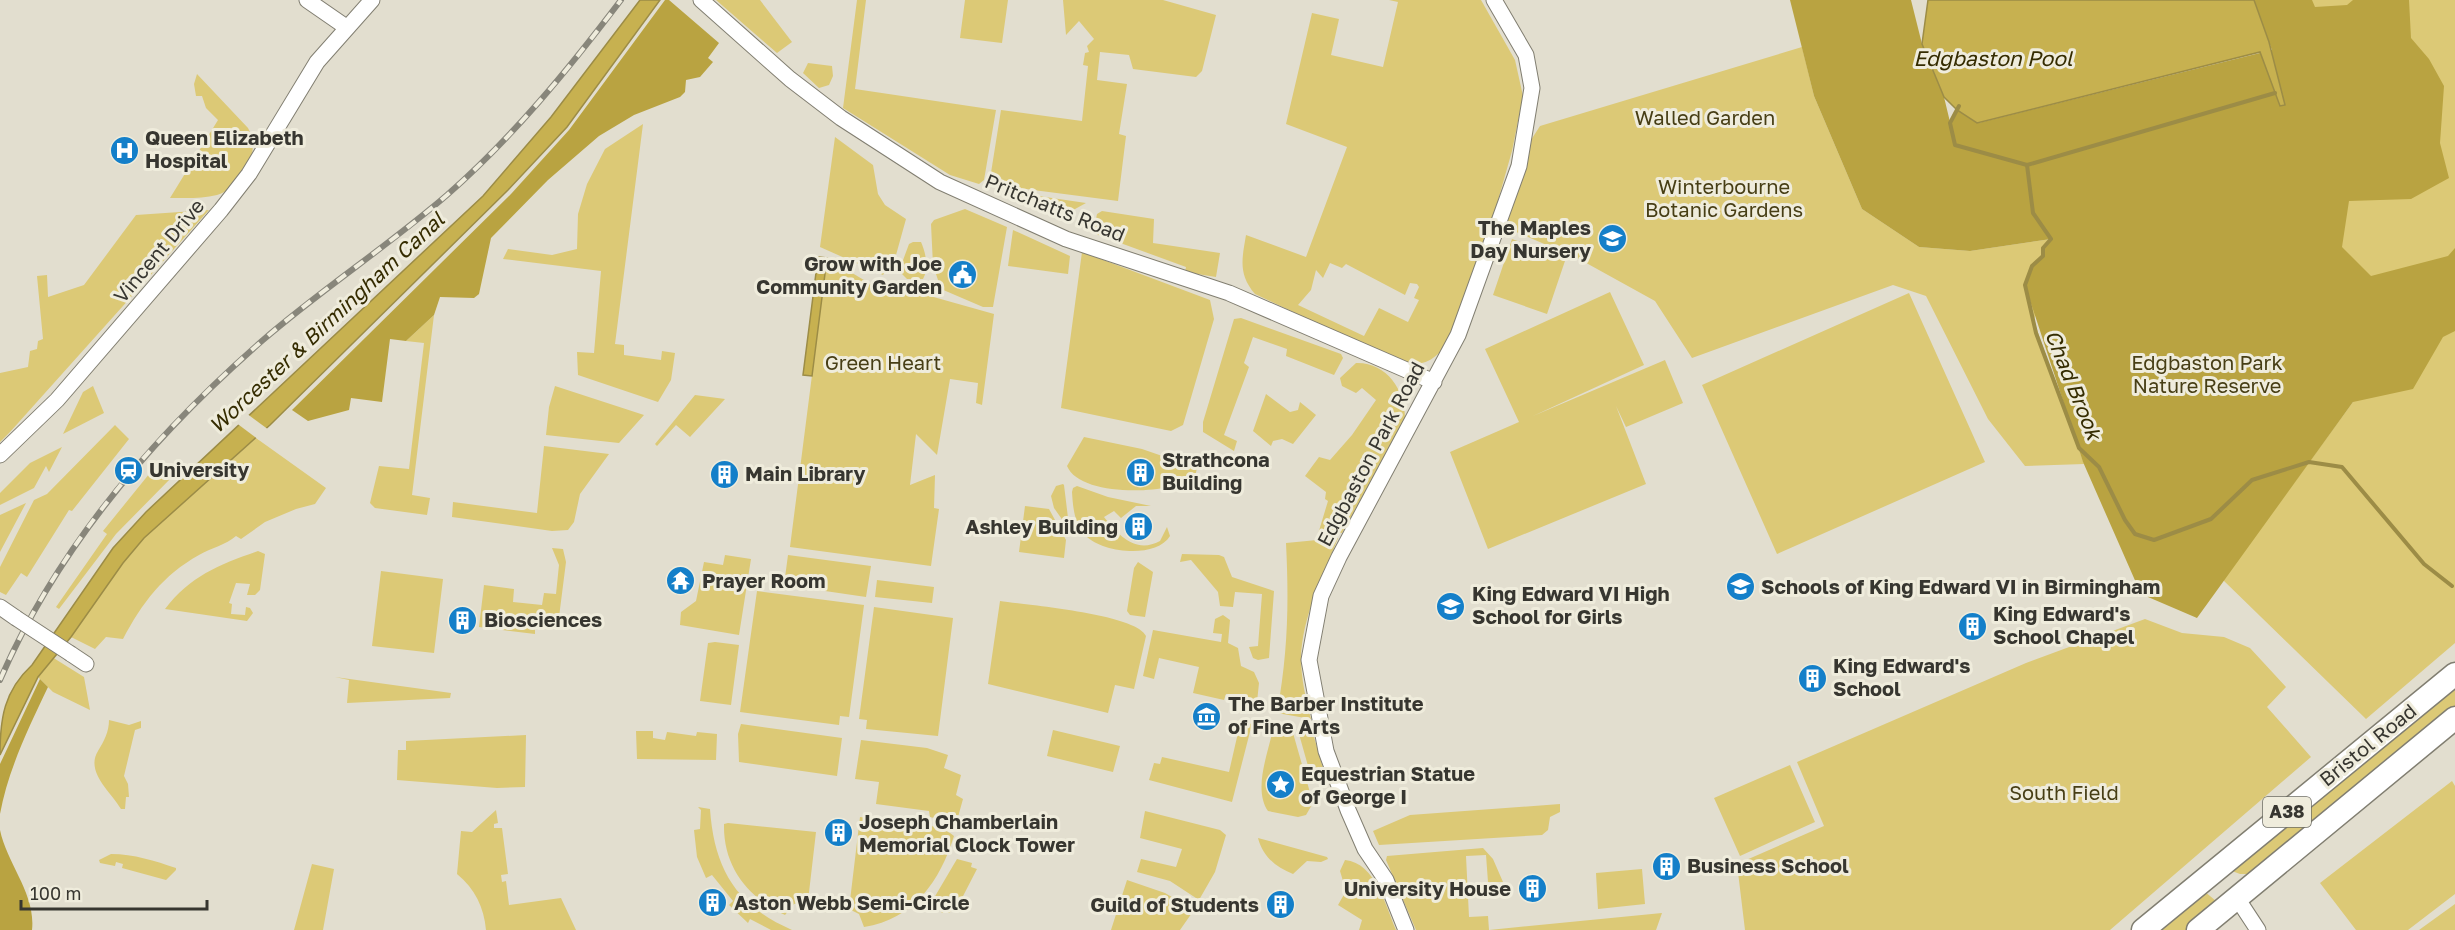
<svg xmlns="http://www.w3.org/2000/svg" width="2455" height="930" font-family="'Golos Text',sans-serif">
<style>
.green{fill:#dcc976;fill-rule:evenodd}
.forest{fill:#b9a341}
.water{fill:#c7b150;stroke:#9c8c46;stroke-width:1.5}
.pier{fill:#e2decf}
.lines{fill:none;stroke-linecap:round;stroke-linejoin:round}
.stream{stroke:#9c8c46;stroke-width:4}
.minor-casing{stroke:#817e71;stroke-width:17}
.highway-casing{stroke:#817e71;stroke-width:25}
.minor{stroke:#fff;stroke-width:15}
.highway{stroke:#fff;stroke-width:22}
.rail-casing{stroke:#88867b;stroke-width:6}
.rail{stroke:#efecdc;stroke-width:4;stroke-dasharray:11;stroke-linecap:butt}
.minor-bridge-casing{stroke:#817e71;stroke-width:17;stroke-linecap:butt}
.minor-bridge{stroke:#fff;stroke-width:15}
.labels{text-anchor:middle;stroke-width:6;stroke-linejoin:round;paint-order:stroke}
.shield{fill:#efecdc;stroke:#6e6d64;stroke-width:1.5}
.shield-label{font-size:18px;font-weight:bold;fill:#373630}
.park-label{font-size:20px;fill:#473e15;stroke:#efecdc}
.poi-label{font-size:20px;font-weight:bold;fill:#373630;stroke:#efecdc;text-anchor:start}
.street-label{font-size:20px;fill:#373630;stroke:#efecdc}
.water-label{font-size:21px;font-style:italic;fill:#352c01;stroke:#efecdc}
</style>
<rect width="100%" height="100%" fill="#e2decf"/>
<!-- green -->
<path class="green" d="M716,0H760L792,42L777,53Z
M857,0H866L855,89L996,110L984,180L979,184L950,175L843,108Z
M965,0H1008L1002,43L960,38Z
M1063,0H1163L1216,15L1202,71L1196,77L1133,69L1129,55L1100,52L1097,80L1127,84L1119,134L1126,136L1118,201L1003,186L993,183L990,179L1001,110L1082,121L1088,66L1083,65L1085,53L1089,52L1087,46L1094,39L1079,21L1066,35Z
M1389,0H1481L1515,60L1523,96L1512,151L1491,225L1450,341C1436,358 1428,365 1405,365L1255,294C1238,274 1242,259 1246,235L1306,257L1347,147L1286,124L1312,13L1339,19L1331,55L1383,67L1398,2ZM1330,263L1342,268L1346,264L1405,295L1410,283L1417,284L1419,287L1414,298L1419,300L1408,322L1379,308L1364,336L1298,305L1311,290L1316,270L1323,278Z
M2254,0H2455V643L2366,719L2223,580L2353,402L2272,50Z
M1802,47L1814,96L1862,209L1919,247L1970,251L2051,239L2034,321L2084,464L2025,466L1988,419L1926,296L1893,285L1692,358L1655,301L1579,259L1514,231H1505L1531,140L1540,126Z
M808,63L832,66L833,76L829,85L819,88L803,73Z
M197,74L248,128C262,152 243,187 217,195C202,199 185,198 170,198L218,120L206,108L202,96H196L194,84Z
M643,124L615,344L624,345V355L661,360L662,351L675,353L671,380L658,402L578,375L577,352L594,353L601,271L503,259L508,249L552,255L577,249L578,214L587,184L605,149Z
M835,137L873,165L878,194L885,205L906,219L896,255L883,275L820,247Z
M1019,194H1025L1086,203L1066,214L1016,197Z
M965,209L1007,227L993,307H983L941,289L933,265L931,224L934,220Z
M209,210L10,432L0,442V373L28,367L30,351L37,349L38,341L43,339L37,276L47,275L48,297L84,285L136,215Z
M1102,211L1154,219L1153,243L1220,253L1216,277L1185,272L1186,267L1093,233L1097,214Z
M1013,230L1070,256L1068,274L1008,266Z
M1512,239L1566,258L1547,314L1493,295Z
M913,242H921C926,253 929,269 923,279H907L899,271L909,244Z
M1082,252L1210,300L1214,319L1183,425L1171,431L1061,408Z
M827,258L884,292L930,296L994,314L982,405L976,403L978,383L950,379L937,455L916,434L910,485L935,475L934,508L939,509L931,566L790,547Z
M1610,292L1644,365L1533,416L1665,360L1683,403L1626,427L1616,406L1646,484L1488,549L1450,452L1519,422L1485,349Z
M1909,293L1985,462L1777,554L1702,385Z
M434,315L412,495L430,498L427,515L375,508L370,503L379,466L409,469L424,343L406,341Z
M1241,318L1341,354L1343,358L1334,375L1286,356L1287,349L1253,337L1244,363L1249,367L1224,435L1237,441L1234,451L1203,432V422L1234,319Z
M1356,363C1387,362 1406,391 1405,420L1342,533L1318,534L1328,501L1325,499L1326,492L1305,476L1319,457L1330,460L1352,435L1376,400L1362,388L1356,393L1342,386L1340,378Z
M93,386L104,413L63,434L83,392Z
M555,386L644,415L619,443L546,435L549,407Z
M1266,394L1290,412L1298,410L1300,402L1316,415L1293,444L1282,439L1273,441L1271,446L1253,431Z
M695,395L725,399L690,437L676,425L657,446L655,444Z
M115,425L129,439L72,511L69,510L27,577L21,573L6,595L0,592V567L34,500L47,494Z
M1084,437L1142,449L1197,468L1195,477C1172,495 1080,498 1067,466Z
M256,438L326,488L315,504L296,509L265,522L241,539L236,536C226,545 211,548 199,555C163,575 142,603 123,639L106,637L95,649L71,637L123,563L144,538Z
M544,446L609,454L580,494L574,522L568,530L552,531L452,517L453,502L537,513Z
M62,447L49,472L46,466L34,488L0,505V493L30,463Z
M158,463L172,477L116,534L59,609L56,607L107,534L103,531Z
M1063,484L1064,485L1069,526L1066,525L1054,508L1051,496L1056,486Z
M1077,486L1108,497L1151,506H1136L1121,518L1114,511L1104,517C1119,536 1136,554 1160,541L1167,527L1170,536C1156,559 1103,553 1086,536C1074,524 1073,507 1072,492L1073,488Z
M26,503L0,552V515Z
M1025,506L1049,509L1066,540L1064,558L1019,552Z
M1338,538C1323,576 1302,617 1301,658C1301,679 1306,699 1311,719L1277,713C1288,652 1289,604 1286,543Z
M552,548L563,549L566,562L559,617L535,616V634L479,627L484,585L514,589L513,602L542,605L544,593L556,594L559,565Z
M258,551L265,554L260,590L255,595H247L250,584L236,583L229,603L232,604L231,614L245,615L246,607L250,608L253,613L247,621L165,609C190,576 220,564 258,551Z
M1182,554L1219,555L1224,557L1232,577L1274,591L1269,658L1258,660L1253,658L1249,647L1258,646L1262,594L1235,592L1233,607L1220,606L1218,592L1191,560L1180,562Z
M725,555L751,559L739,635L680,625L681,612L696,601L704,562L723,565Z
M788,555L871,566L866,597L784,585Z
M1138,562L1153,572L1145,617L1130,615L1127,611L1134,568Z
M381,571L443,579L434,653L372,646Z
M877,580L934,587L932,603L875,597Z
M757,591L864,605L849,717L840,716L839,725L740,712Z
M1000,601C1026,605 1136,614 1146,636L1134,689L1115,685L1108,713L988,684Z
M874,607L953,618L938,736L866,729L867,720L859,719Z
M1223,615L1230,620L1228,643L1238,648L1241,666L1254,672L1259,683L1257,702L1226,694L1224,700L1193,693L1199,667L1159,658L1154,679L1143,676L1153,630L1221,642L1222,634L1213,633L1215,619Z
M2145,619L2182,633L2224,637L2250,648L2286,687L2267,707L2311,757L2110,930H1745L1737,864L1824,826L1797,762L2026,663Z
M715,642L739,645L731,705L700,701L708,643Z
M52,657L84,677L90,710L53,692L38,677Z
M335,677L451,693L450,698L347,703L349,680Z
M2455,684V709L2254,874H2240L2232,871Z
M109,720L129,725L141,721V728L135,730L124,776L128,784L129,797H126L125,809H121C111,792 85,772 98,751C104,741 109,732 109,720Z
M1247,723L1252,724L1232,802L1149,780L1154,763L1160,764L1162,757L1229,772L1240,724L1246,725Z
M741,724L842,738L837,776L739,762L738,734Z
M1273,729L1293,733L1313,803L1306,815L1298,817L1268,811C1253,789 1268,754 1273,729Z
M1053,730L1120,746L1113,772L1047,756Z
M636,731H653V738L665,740L667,732L696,736L697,732L717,734L716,760L637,759Z
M1306,733L1314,737L1323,768L1310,773L1299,734Z
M526,735L525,787L497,788L397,780L398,750H406V741Z
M861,740L927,748L948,755L944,768L961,775L956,795L963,799L958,817L949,822L930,817L929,811L876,804L879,782L855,779Z
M1790,765L1815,822L1740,856L1714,798Z
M2452,781L2455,786V894L2408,930H2356L2320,883Z
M1560,804V812L1550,817L1548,830L1542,835L1379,845L1373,831L1410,815Z
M698,807L710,809C714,868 736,906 792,930H771L750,919L748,923L729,905L733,901L712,875L706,878L697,857L694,830L700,829L701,810Z
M496,810L498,823L494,824V828H502L508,874L501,875L502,882L506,881L509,905L561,898L576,930H486C484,907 475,889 457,874L461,831L472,832Z
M1145,811L1220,830L1226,835L1215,872L1199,900L1170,881L1137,872L1141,859L1176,867L1182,849L1140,838Z
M860,817C883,820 938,821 954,836C940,881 914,919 864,927L859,914L849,909Z
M728,823L816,832L808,901L794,904L785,915C747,897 723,866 724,824Z
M1258,838L1327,857L1328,859L1321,862L1307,861L1293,874C1276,867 1263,857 1258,838Z
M1483,848L1493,859L1503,882H1488L1486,855L1466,856L1469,917L1488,916L1489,930L1662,913L1656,930H1416L1386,860L1387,856Z
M111,854C134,854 155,861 176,868V870L166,880L122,868L123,864L116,862L115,866L100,863L99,860Z
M957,859L972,863L971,867L977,869L961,900L949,913L946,910L942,913L934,898Z
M1345,860C1376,863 1386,907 1396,930H1359L1362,920L1338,905L1346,891L1340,871Z
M312,864L334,869L323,930H294Z
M1642,869L1645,904L1598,909L1596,873Z
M1127,880L1165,893L1194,910L1180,930H1111Z
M2204,891L2216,901L2189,930H2155Z
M2455,904V930H2419Z"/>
<!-- forest -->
<path class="forest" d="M665,0H669L719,43L708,58L713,62L700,77L686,80L685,92L680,97L634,115L599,136L548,180L491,238L479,294L474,298L440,297L434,315L406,341L390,339L382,402L351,398L349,410L308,421L292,410L511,194L569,130Z
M1790,0H1911L1922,44L1944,97L1950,122L1957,110L1978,123L2272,50L2254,0H2312L2315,7L2347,5L2353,0H2409L2411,38L2429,59L2444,86L2440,143L2449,178L2411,199L2349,201L2342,247L2371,276L2448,256L2455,248V331L2443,337L2413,389L2353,402L2197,618L2141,594L2083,462L2025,285L2032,266L2043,255V248L2051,239L1970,251L1919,247L1862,209L1814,96Z
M40,679L48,687C29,727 8,770 0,814V764Z
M0,830C7,864 36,894 32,930H0Z"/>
<!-- water -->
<path class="water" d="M640,0H660L567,127L508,190L270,425L144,538L123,563L71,637L38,677L0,755C0,718 4,691 32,665L113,548L146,512L483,196L551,117Z
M1928,0H2254L2269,42L2285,105L2280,106L2260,52L1977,123L1957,110L1944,97L1922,44Z
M818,257L827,258L812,376L803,375Z"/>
<!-- pier -->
<path class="pier" d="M246,413L269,430L259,440L235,422Z"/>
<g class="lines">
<!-- stream -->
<path class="stream" d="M1959,106L1950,123L1955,145L2027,165L2033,213L2051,239L2043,248V256L2032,266L2025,285L2036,333L2079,448L2099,467L2125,520L2135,534L2154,540L2211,519L2252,480L2309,462L2342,467L2424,564L2452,586
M2027,165L2275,93"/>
<defs>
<path id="minor" d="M307,0L346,27
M701,0L790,79L841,118L940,182L1066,239L1229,293L1434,382
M0,455L57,400L221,210L249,174L317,62L372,0
M0,607L16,618
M71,654L86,664
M2237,898L2258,930
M1406,930L1386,880L1365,849L1348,810L1326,751L1309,660L1321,596L1339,557L1458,335L1519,166L1532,88L1526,55L1494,0"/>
<path id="highway" d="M2143,930L2455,674
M2198,930L2455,718"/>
</defs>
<!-- minor casing -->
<use href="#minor" class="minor-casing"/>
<!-- highway casing -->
<use href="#highway" class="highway-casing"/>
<!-- minor -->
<use href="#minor" class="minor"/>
<!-- highway -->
<use href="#highway" class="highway"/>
<defs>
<path id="rail" d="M0,680C58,546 154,435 263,340C322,289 388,246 447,195C513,137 568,70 621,0"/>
</defs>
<!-- rail casing -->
<use href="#rail" class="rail-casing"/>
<!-- rail -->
<use href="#rail" class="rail"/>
<defs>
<path id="minor-bridge" d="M16,618L71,654"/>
</defs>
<!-- minor-bridge casing -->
<use href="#minor-bridge" class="minor-bridge-casing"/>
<!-- minor-bridge -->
<use href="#minor-bridge" class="minor-bridge"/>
</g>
<!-- icons -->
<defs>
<symbol id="hospital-disc" viewBox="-11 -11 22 22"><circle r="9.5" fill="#147fc9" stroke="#efecdc"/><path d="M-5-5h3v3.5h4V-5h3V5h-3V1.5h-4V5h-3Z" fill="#fff"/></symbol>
<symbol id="school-disc" viewBox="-11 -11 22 22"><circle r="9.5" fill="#147fc9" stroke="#efecdc"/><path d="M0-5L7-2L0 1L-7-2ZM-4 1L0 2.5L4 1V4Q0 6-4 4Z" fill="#fff"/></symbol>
<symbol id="civic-disc" viewBox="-11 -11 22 22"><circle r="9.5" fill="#147fc9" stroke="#efecdc"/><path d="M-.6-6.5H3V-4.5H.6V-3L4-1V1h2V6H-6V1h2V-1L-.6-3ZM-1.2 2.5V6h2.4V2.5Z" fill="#fff"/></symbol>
<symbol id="station-disc" viewBox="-11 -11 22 22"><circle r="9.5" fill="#147fc9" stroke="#efecdc"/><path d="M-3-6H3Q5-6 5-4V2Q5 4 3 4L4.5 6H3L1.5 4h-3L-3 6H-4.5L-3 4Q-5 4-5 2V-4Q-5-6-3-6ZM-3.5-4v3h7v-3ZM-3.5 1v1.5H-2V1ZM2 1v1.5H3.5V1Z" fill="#fff"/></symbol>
<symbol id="building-disc" viewBox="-11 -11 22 22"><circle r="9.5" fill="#147fc9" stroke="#efecdc"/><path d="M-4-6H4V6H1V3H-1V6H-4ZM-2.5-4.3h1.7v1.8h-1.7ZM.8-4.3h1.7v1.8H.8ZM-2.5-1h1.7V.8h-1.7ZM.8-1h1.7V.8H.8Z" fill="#fff"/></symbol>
<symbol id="temple-disc" viewBox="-11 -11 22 22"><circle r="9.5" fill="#147fc9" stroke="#efecdc"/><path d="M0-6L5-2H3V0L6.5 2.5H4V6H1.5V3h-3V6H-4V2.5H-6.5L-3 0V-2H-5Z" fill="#fff"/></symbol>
<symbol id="museum-disc" viewBox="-11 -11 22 22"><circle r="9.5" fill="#147fc9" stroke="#efecdc"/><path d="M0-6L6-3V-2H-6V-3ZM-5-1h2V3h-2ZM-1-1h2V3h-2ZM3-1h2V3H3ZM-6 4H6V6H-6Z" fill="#fff"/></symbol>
<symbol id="sight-disc" viewBox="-11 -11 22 22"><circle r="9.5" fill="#147fc9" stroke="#efecdc"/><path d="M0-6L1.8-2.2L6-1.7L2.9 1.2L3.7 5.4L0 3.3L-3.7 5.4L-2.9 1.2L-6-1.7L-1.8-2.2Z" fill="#fff"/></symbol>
</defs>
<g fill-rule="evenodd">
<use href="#hospital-disc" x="108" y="134" width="33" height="33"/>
<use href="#school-disc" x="1596" y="222" width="33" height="33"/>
<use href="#civic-disc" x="946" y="258" width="33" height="33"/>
<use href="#station-disc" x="112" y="454" width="33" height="33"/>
<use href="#building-disc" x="1124" y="456" width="33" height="33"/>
<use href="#building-disc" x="708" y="458" width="33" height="33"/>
<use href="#building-disc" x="1122" y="510" width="33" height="33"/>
<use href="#temple-disc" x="664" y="564" width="33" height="33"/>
<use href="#school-disc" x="1724" y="570" width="33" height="33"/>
<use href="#school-disc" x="1434" y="590" width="33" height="33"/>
<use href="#building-disc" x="446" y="604" width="33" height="33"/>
<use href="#building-disc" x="1956" y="610" width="33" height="33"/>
<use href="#building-disc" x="1796" y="662" width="33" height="33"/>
<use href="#museum-disc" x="1190" y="700" width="33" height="33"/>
<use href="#sight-disc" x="1264" y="768" width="33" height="33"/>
<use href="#building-disc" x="822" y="816" width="33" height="33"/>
<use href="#building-disc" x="1650" y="850" width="33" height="33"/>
<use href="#building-disc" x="1516" y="872" width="33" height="33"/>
<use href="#building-disc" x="696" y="886" width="33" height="33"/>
<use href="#building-disc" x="1264" y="888" width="33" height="33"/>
</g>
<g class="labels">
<!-- shield labels -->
<rect class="shield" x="2263" y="797" width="48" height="30" rx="4.5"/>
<g class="shield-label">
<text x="2287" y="818">A38</text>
</g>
<!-- park labels -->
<g class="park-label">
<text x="1705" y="125">Walled Garden</text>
<text x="1724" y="194">Winterbourne<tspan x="1724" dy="23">Botanic Gardens</tspan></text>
<text x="883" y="370">Green Heart</text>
<text x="2207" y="370">Edgbaston Park<tspan x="2207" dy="23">Nature Reserve</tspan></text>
<text x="2064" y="800">South Field</text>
</g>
<!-- poi labels -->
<g class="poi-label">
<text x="145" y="145">Queen Elizabeth<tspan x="145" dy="23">Hospital</tspan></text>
<text x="1591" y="235" text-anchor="end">The Maples<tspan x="1591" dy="23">Day Nursery</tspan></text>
<text x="942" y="271" text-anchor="end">Grow with Joe<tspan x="942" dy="23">Community Garden</tspan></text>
<text x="1162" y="467">Strathcona<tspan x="1162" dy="23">Building</tspan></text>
<text x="149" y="477">University</text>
<text x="745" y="481">Main Library</text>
<text x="1118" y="534" text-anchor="end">Ashley Building</text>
<text x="702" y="588">Prayer Room</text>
<text x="1761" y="594">Schools of King Edward VI in Birmingham</text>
<text x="1472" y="601">King Edward VI High<tspan x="1472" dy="23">School for Girls</tspan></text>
<text x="1993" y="621">King Edward's<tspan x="1993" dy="23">School Chapel</tspan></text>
<text x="484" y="627">Biosciences</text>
<text x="1833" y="673">King Edward's<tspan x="1833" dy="23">School</tspan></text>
<text x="1228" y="711">The Barber Institute<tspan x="1228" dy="23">of Fine Arts</tspan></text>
<text x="1301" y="781">Equestrian Statue<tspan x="1301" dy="23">of George I</tspan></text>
<text x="859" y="829">Joseph Chamberlain<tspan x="859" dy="23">Memorial Clock Tower</tspan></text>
<text x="1687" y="873">Business School</text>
<text x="1511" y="896" text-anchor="end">University House</text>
<text x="734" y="910">Aston Webb Semi-Circle</text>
<text x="1259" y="912" text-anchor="end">Guild of Students</text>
</g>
<!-- street labels -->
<g class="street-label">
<text transform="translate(1055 208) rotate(22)" y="7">Pritchatts Road</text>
<text transform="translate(159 251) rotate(-50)" y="7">Vincent Drive</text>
<text transform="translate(1371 454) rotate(-62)" y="7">Edgbaston Park Road</text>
<text transform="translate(2368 745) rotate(-39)" y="7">Bristol Road</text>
</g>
<!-- water labels -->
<g class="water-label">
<text x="1993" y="66">Edgbaston Pool</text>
<text transform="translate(327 323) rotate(-43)" y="7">Worcester &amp; Birmingham Canal</text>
<text transform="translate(2073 385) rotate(68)" y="7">Chad Brook</text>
</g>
</g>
<!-- scale -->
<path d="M21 900v9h186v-9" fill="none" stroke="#373630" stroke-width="3"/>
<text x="30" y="900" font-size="18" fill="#373630" stroke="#efecdc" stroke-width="4.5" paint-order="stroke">100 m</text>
</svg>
